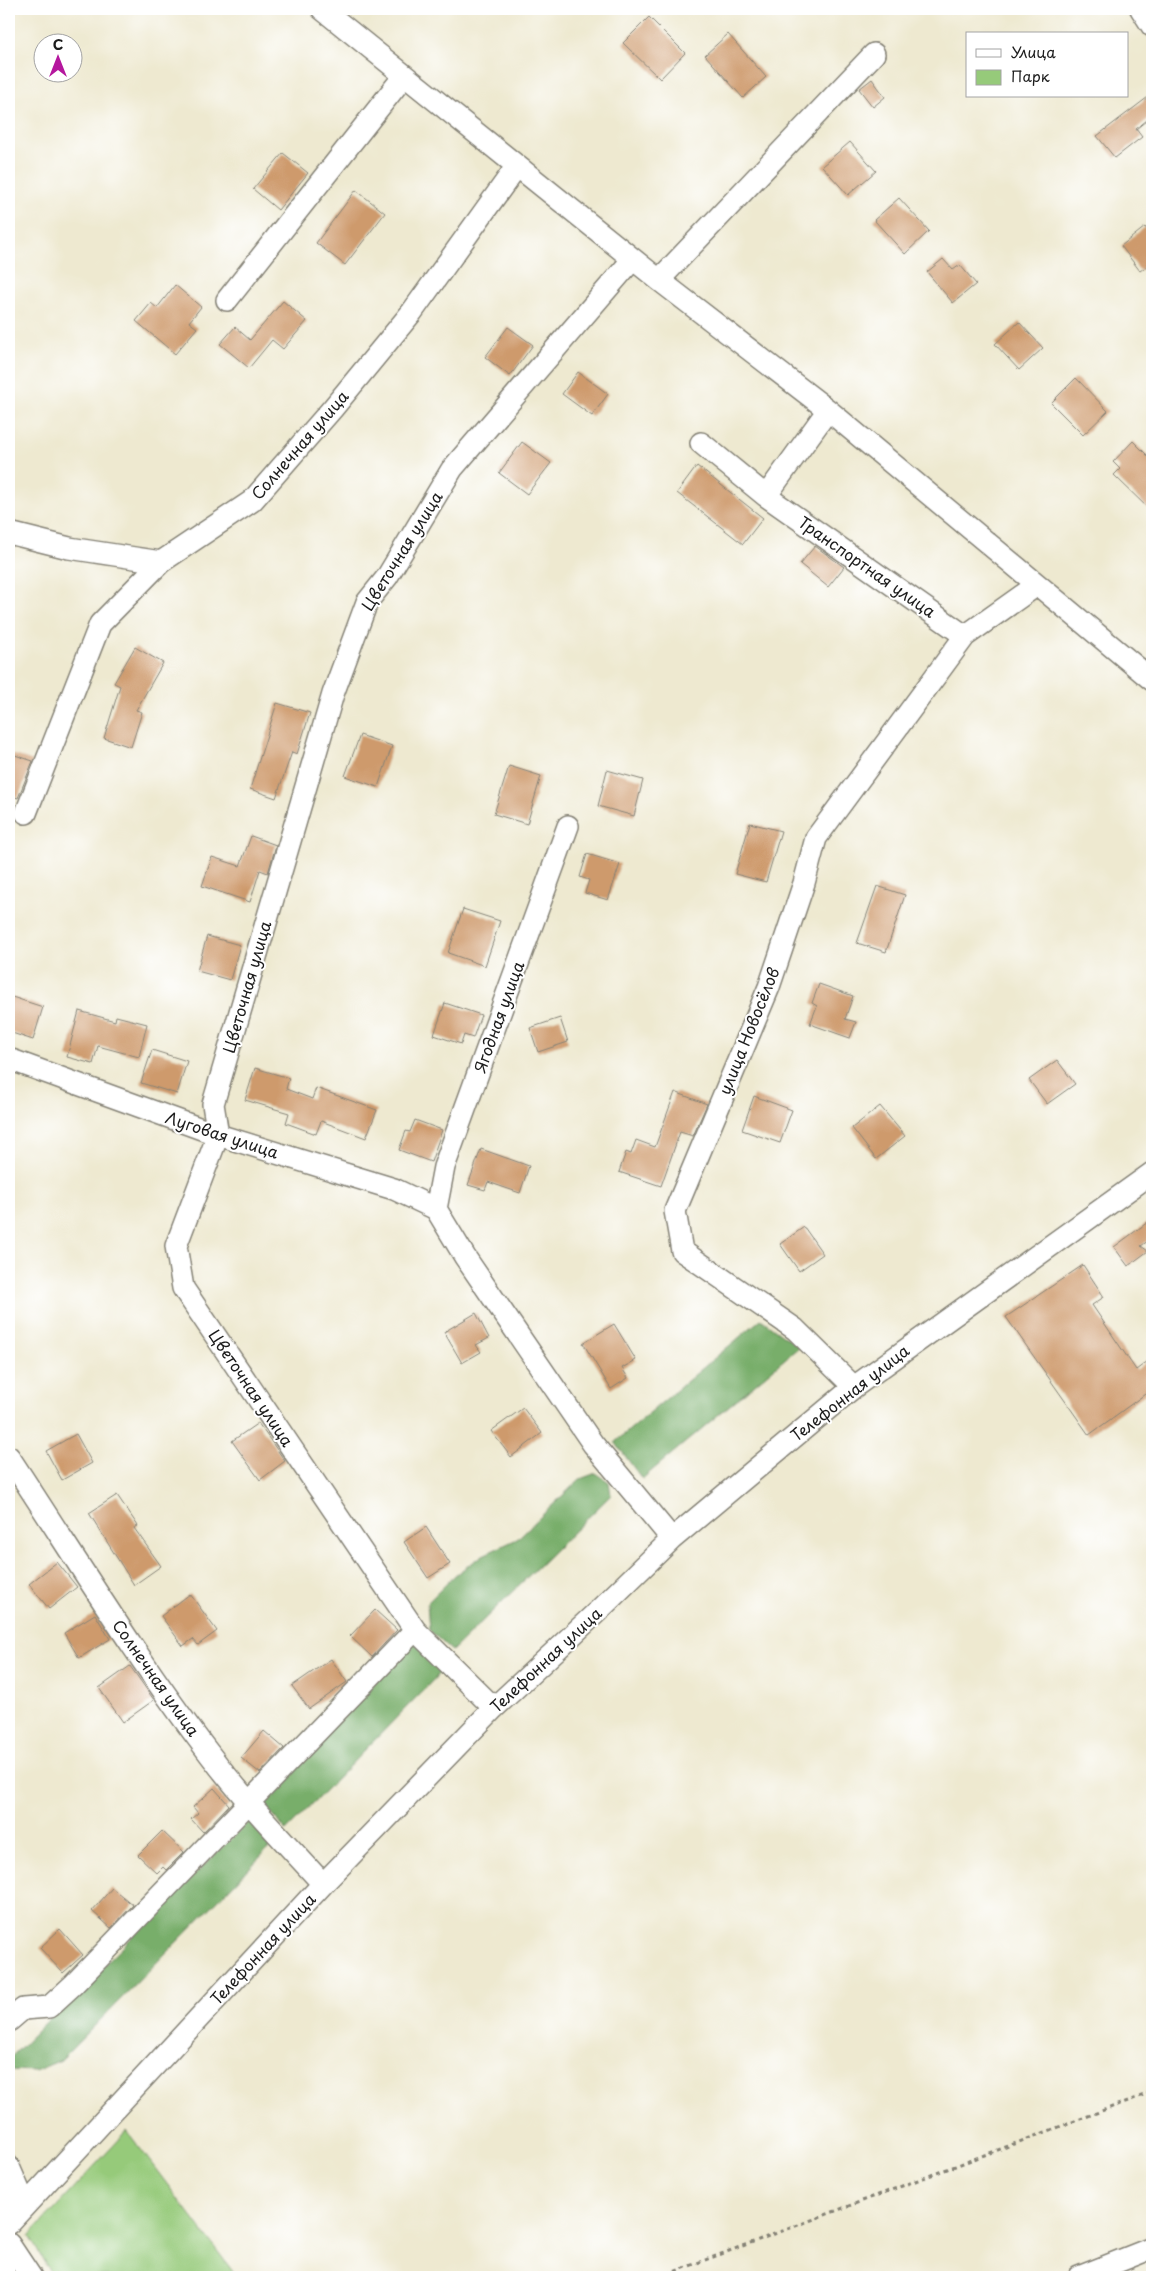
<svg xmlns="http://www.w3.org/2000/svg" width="1161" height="2286" font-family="'Playpen Sans',sans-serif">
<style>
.green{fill:#96ca7a;stroke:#59734b}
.forest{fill:#78ae6a;stroke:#4a6543}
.building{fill:#ce9a6c}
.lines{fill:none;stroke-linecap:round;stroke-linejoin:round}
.minor-casing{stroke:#858276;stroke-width:24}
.path{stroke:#858276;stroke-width:3;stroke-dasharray:4 4;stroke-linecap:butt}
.minor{stroke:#fff;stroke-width:21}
.labels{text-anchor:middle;stroke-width:4;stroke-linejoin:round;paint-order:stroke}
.street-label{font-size:16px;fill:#1c1c1c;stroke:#fff}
</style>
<rect width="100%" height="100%" fill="#fff"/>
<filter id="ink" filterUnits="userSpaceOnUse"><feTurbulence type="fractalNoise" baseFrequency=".02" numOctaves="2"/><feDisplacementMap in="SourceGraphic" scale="10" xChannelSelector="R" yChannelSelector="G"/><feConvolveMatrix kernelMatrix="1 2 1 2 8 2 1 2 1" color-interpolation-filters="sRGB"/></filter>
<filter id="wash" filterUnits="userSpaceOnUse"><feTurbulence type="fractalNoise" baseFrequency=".0096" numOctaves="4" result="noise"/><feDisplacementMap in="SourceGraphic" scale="20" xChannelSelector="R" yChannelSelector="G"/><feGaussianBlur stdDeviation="1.12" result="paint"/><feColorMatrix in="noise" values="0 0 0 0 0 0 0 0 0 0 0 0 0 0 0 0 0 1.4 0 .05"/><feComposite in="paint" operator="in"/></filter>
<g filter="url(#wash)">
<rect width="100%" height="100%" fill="#eee9d0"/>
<!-- green -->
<path class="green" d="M127,2131L237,2277H53L29,2236Z"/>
<!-- forest -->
<path class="forest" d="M761,1319L799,1347L642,1479L615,1442Z
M596,1473L609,1482L611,1495L452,1651L429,1630L427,1603L455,1575L483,1555L517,1539L580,1479Z
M414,1641L441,1672L286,1831L261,1801Z
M251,1819L274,1843L61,2060L35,2071L9,2070V2059Z"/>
<g id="blocks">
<!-- building -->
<path class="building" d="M649,17L685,53L660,79L623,43Z
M728,34L766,77L743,98L705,55Z
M872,79L885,97L873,107L859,89Z
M1152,94V116L1136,129L1142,137L1115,158L1097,136Z
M850,142L876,171L848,195L822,166Z
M283,153L308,173L278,210L253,189Z
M356,190L385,213L345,265L316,243Z
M899,198L929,231L905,254L874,220Z
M1145,227L1152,236V262L1140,271L1121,246Z
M943,259L953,270L960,265L976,284L953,303L927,272Z
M175,285L201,307L189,322L197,328L175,354L136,321L151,303L157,308Z
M283,301L307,321L283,349L272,340L249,368L220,344L235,327L250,340Z
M1019,322L1043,348L1019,370L995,344Z
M508,327L533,345L510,376L485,357Z
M578,372L608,394L592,416L562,394Z
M1076,378L1108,411L1083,435L1051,403Z
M1133,441L1152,460V512L1114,475L1120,469L1113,462Z
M522,442L551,463L527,494L499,473Z
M697,466L763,518L743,544L677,493Z
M815,546L844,567L828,587L800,564Z
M135,647L163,663L136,710L142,712L131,747L104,738L120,686L114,683Z
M277,703L310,713L297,754L292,752L276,798L250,789Z
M360,735L392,746L378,787L345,776Z
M9,753L33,761L18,798L9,795Z
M509,766L541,776L527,824L494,814Z
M607,770L643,780L634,816L598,806Z
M750,823L781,831L766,882L735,874Z
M251,836L276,845L268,873L260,870L250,902L202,886L212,857L240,866Z
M587,854L620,864L608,900L585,893L589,880L580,877Z
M877,886L905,895L886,952L857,943Z
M463,909L500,921L485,966L448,953Z
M207,936L240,945L230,980L197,971Z
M819,984L853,996L845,1019L856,1022L850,1038L810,1024L817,1006L812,1003Z
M9,996L43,1007L33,1040L9,1032Z
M445,1003L481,1015L473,1038L464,1035L461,1044L434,1035Z
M79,1011L115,1021L116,1016L147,1024L139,1057L98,1046L93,1064L67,1057Z
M560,1018L568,1042L538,1052L530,1028Z
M152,1050L187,1061L177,1094L141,1083Z
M1057,1060L1075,1084L1047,1104L1029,1080Z
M255,1068L289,1078L286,1089L312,1099L316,1088L377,1110L366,1138L321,1121L316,1134L286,1123L289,1113L245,1100Z
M675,1092L707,1104L693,1136L680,1132L661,1186L619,1172L626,1152L631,1154L636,1140L655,1147Z
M754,1096L792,1110L780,1143L742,1130Z
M880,1106L905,1136L876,1159L852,1128Z
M415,1120L442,1130L431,1162L399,1150L406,1131L410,1132Z
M481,1149L529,1166L520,1193L488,1182L485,1190L468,1185Z
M1152,1219V1238L1141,1246L1148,1251L1128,1266L1114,1247Z
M804,1227L823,1254L799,1271L780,1244Z
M1083,1265L1104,1297L1092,1305L1136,1370L1152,1358V1389L1089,1435L1006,1317Z
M476,1313L489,1338L476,1345L481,1352L462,1363L444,1332Z
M614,1324L636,1360L622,1368L628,1378L611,1389L583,1343Z
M523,1408L542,1433L511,1457L491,1431Z
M258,1423L285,1461L260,1480L232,1441Z
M76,1434L92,1463L62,1480L46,1451Z
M117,1495L138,1526L134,1528L161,1566L134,1585L89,1513Z
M426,1527L450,1564L428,1578L404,1542Z
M57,1562L77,1587L49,1609L29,1584Z
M190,1594L217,1631L198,1645L193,1639L183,1646L161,1616Z
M375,1610L397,1630L372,1657L350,1636Z
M95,1614L110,1639L79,1658L64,1633Z
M331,1659L347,1682L309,1709L292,1686Z
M130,1666L154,1700L123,1722L99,1688Z
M264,1731L284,1748L260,1773L241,1758Z
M214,1788L229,1805L203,1832L191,1819L198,1813L193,1807Z
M162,1831L184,1852L166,1870L163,1867L157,1873L138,1855Z
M112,1888L133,1905L111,1928L92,1911Z
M60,1929L83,1955L63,1973L40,1948Z"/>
</g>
</g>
<g filter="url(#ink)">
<use href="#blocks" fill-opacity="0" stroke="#858276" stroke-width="1"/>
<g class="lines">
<defs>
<path id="minor" d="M322,9L659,280L828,410L1152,680
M1141,9L1152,26
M659,280L874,54
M227,300L404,76
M701,443L766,496L965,636L1037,585
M766,496L828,410
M9,533L69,548L161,562
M26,813L100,624L161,562L252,501L333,408L412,312L517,166
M9,1059L218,1135L394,1189L436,1209
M436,1209L465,1257L593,1444L672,1539
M436,1209L444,1167L568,826
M854,1387L795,1329L682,1251L675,1211L769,987L804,883L816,838L965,636
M9,1457C75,1557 138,1661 211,1756C245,1801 285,1842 323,1884
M494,1708L415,1630L183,1288L176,1246L218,1135L213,1104L333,694L367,602L387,577L452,469L633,259
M9,2021L23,2009L49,2007L73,1985L415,1630
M9,2167L25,2204
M9,2223L323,1884L494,1708L598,1611L672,1539L854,1387L1152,1173
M9,2244L31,2277
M1079,2277L1152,2248"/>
</defs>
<!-- minor casing -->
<use href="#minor" class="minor-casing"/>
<!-- path -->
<path class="path" d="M660,2277L1152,2092"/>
<!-- minor -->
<use href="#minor" class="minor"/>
</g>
</g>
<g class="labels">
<!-- street labels -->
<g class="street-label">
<text transform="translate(300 445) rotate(-49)" y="6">Солнечная улица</text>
<text transform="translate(402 551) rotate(-58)" y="6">Цветочная улица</text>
<text transform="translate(867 567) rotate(35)" y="6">Транспортная улица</text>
<text transform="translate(247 987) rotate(-74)" y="6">Цветочная улица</text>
<text transform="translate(499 1017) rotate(-70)" y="6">Ягодная улица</text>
<text transform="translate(749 1031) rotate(-68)" y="6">улица Новосёлов</text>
<text transform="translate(222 1135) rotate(18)" y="6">Луговая улица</text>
<text transform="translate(251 1388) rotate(56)" y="6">Цветочная улица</text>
<text transform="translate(850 1393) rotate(-38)" y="6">Телефонная улица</text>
<text transform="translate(546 1660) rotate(-43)" y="6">Телефонная улица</text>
<text transform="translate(156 1678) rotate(55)" y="6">Солнечная улица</text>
<text transform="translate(263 1949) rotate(-47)" y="6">Телефонная улица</text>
</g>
</g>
<!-- margin -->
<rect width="1161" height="2286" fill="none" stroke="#fff" stroke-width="30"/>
<!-- legend -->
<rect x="966" y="32" width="162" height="65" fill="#ffffff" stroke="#a4a4a4"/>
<rect x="976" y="49" width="25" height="8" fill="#ffffff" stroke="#a4a4a4"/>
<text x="1011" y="58" font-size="15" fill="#1c1c1c">Улица</text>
<rect x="976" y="70" width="25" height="15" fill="#96ca7a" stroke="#a4a4a4"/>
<text x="1011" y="82" font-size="15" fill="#1c1c1c">Парк</text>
<!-- north arrow -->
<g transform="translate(58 58)"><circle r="24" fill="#ffffff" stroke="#a4a4a4"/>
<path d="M0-4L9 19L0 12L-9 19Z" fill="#b5179e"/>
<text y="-8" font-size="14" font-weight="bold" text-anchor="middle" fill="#1c1c1c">С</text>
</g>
</svg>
